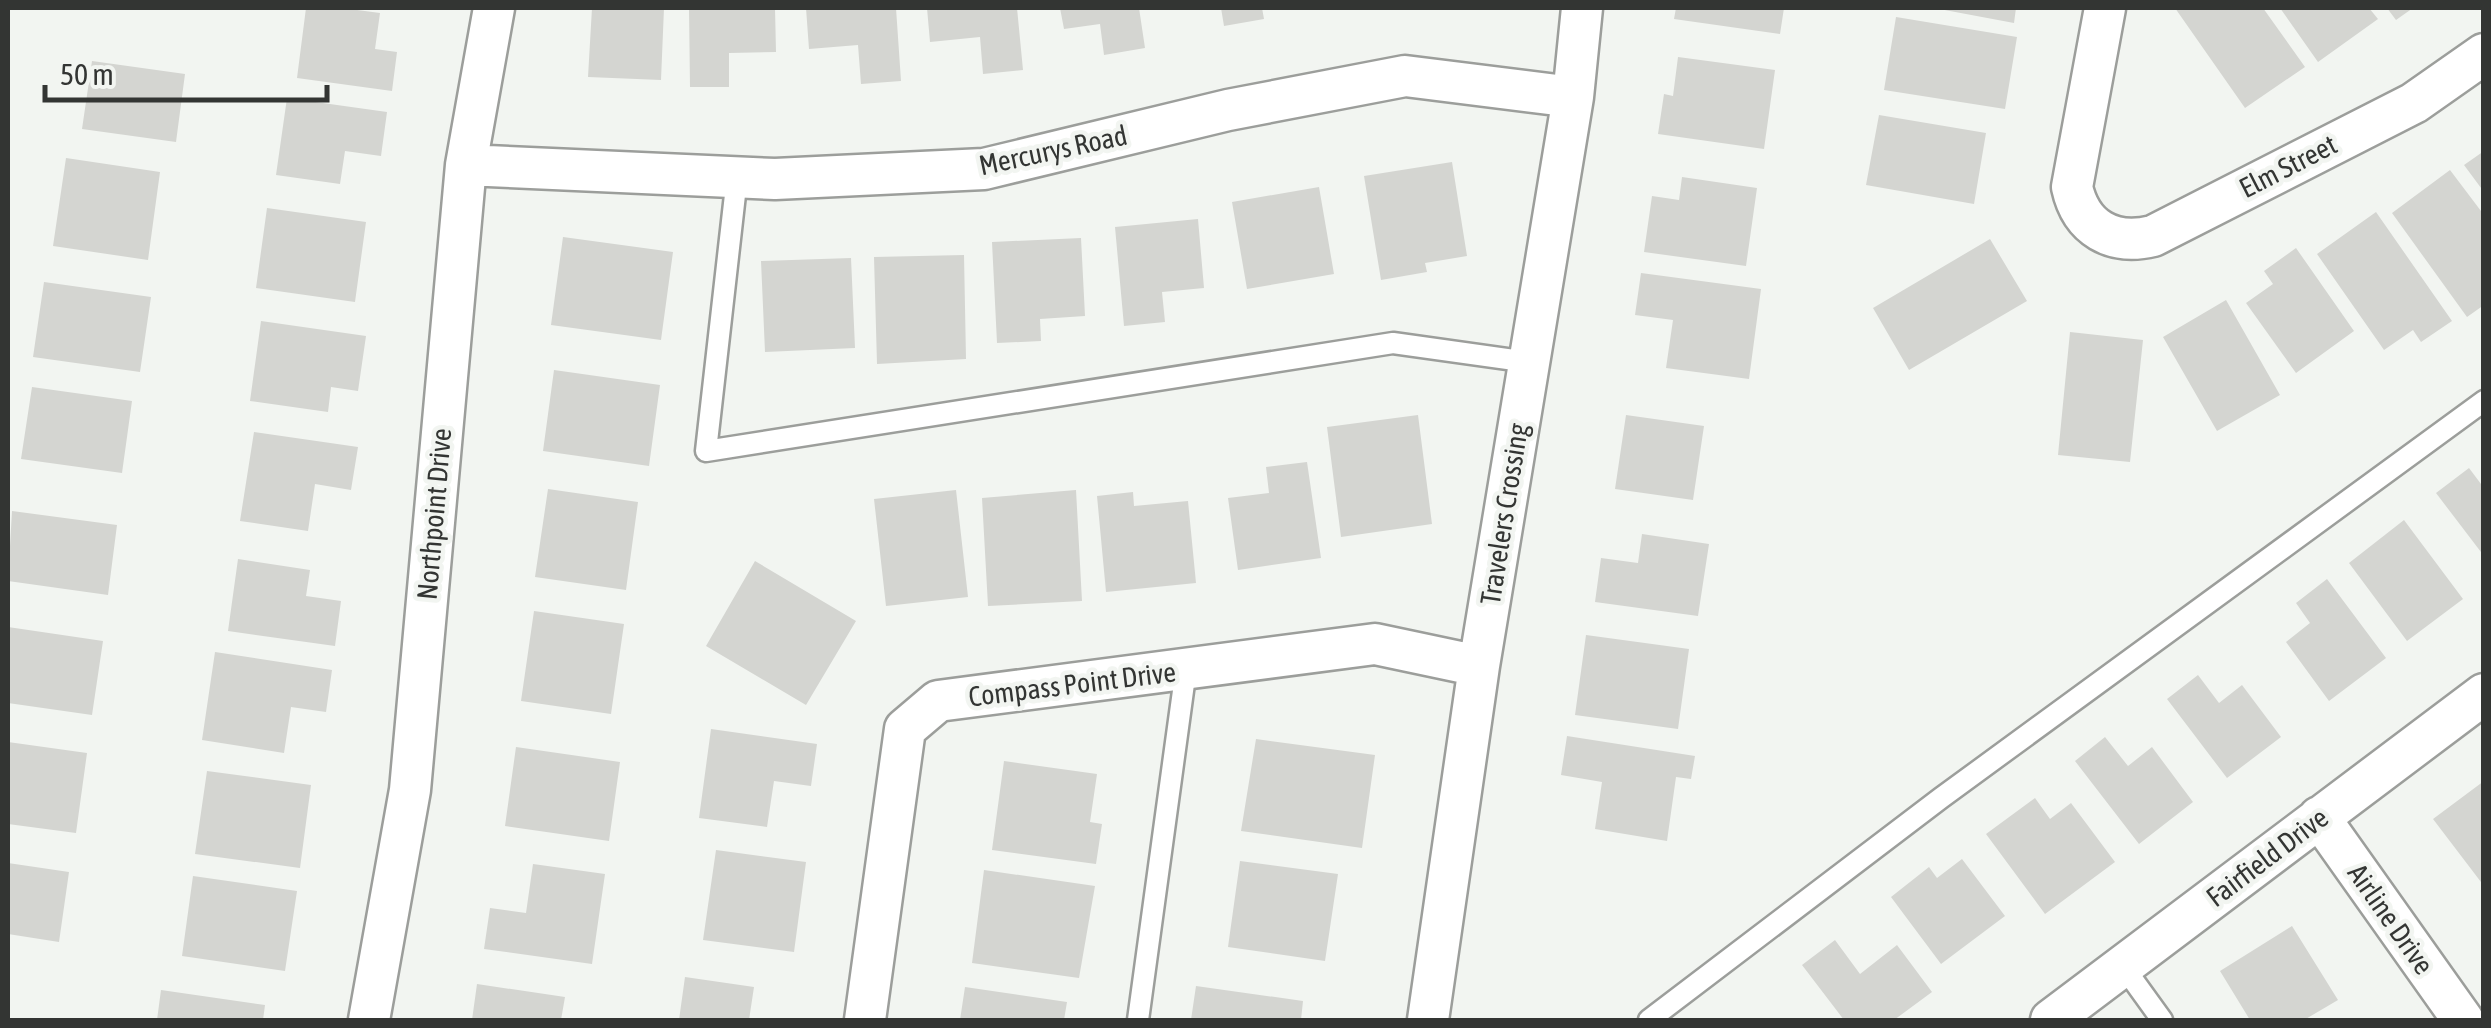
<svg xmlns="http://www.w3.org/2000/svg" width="2491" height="1028" font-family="'Asap Condensed',sans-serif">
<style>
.building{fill:#d4d5d1}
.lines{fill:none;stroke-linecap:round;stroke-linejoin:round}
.lane-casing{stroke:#9c9e9b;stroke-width:25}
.street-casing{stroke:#9c9e9b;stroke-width:45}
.lane{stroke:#fff;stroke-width:20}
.street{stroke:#fff;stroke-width:40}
.labels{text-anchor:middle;stroke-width:9;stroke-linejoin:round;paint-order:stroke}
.street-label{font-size:28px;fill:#333533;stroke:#f2f5f1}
</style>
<rect width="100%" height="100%" fill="#f2f5f1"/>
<!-- building -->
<path class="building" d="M306,8H342L380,13L375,49L397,52L392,91L297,78Z
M592,8H664L661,80L588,77Z
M689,8H775L776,52L729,53V87H690Z
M806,8H896L901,81L861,84L858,45L809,49Z
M927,8H1017L1023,70L983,74L980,37L930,42Z
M1060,8H1139L1145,48L1104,55L1100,24L1064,29Z
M1221,8H1262L1264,19L1224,26Z
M1676,8H1784L1780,34L1674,19Z
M1934,8H2016L2014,23Z
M2175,8H2263L2305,67L2245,108Z
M2280,8H2369L2378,19L2318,62Z
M2387,8H2413L2396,20Z
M1896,17L2017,37L2005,109L1884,90Z
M1678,57L1775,70L1764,149L1658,134L1664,94L1673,96Z
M92,61L185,74L176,142L82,129Z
M287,98L387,112L381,156L345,151L340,184L276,175Z
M1879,115L1986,133L1974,204L1866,185Z
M2484,151V192L2464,165Z
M66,158L160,172L148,260L53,246Z
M1452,162L1467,256L1425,263L1427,272L1381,280L1364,176Z
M2450,170L2484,215V305L2467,317L2392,213Z
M1682,177L1757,188L1746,266L1644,252L1652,196L1679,200Z
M1319,187L1334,274L1247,289L1232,202Z
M267,208L366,222L355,302L256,288Z
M2376,212L2452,321L2421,342L2413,330L2384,350L2317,254Z
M1198,219L1204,288L1162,292L1165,322L1124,326L1115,227Z
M563,237L673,252L661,340L551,325Z
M1081,238L1085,316L1040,319L1041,341L997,343L992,242Z
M1990,239L2027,301L1909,370L1873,308Z
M2296,248L2354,331L2296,373L2246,303L2273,284L2264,271Z
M964,255L966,359L877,364L874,257Z
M851,258L855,348L765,352L761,261Z
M1641,273L1761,289L1749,379L1666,368L1673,320L1635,315Z
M44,282L151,297L140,372L33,357Z
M2226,300L2280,395L2217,431L2163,337Z
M261,321L366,336L358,391L331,387L328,412L250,401Z
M2070,332L2143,340L2130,462L2058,455Z
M554,370L660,385L649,466L543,451Z
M32,387L132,401L122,473L21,459Z
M1418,415L1432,524L1341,537L1327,427Z
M1626,415L1704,426L1693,500L1615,489Z
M254,432L358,447L351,490L315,484L308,531L240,521Z
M1307,462L1321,558L1238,570L1228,498L1269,493L1266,467Z
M2469,468L2481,484L2484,483V556L2436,493Z
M548,489L638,502L626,590L535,577Z
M956,490L968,597L886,606L874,499Z
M1076,490L1082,601L988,606L982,498Z
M1133,492L1134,506L1188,501L1196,583L1106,592L1097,496Z
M12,511L117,525L108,595L8,581Z
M2404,520L2463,599L2407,641L2349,563Z
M1642,534L1709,544L1698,616L1595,602L1601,558L1638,563Z
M238,559L310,570L306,596L341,601L335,646L228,631Z
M755,561L856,621L806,705L706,646Z
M2327,579L2386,658L2329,701L2286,642L2310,623L2296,603Z
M534,611L624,624L611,714L521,701Z
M8,627L103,641L92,715L8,703Z
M1586,635L1689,649L1678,729L1575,715Z
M215,652L332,670L326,712L291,707L284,753L202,740Z
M2198,675L2219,703L2242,685L2281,737L2227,778L2167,699Z
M711,729L817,744L811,786L774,781L767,827L699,818Z
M1567,736L1695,756L1691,779L1676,777L1667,841L1595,829L1602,782L1561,775Z
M2105,737L2128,766L2152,747L2193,802L2139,844L2075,761Z
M1256,739L1375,755L1362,848L1241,831Z
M8,742L87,753L76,833L8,824Z
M516,747L620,762L609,841L505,826Z
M1004,761L1097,774L1090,822L1102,824L1096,864L992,850Z
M207,771L311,785L300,868L195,854Z
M2484,781V886L2433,819Z
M2035,798L2050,819L2071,803L2115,862L2045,914L1986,834Z
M716,850L806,862L794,952L703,940Z
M1962,859L2005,916L1941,964L1891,897L1929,867L1937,878Z
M1240,861L1338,874L1325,961L1228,947Z
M8,863L69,872L59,942L8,934Z
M533,864L605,874L592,964L484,949L490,908L526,913Z
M984,870L1095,886L1079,978L972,963Z
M193,876L297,891L285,971L182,956Z
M2292,926L2338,1000L2304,1020H2250L2220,971Z
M1835,940L1860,974L1897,945L1932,992L1894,1020H1844L1802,965Z
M685,977L754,987L749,1020H679Z
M477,984L565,997L561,1020H472Z
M1196,986L1303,1001L1301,1020H1191Z
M965,987L1067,1002L1064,1020H960Z
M161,990L265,1005L263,1020H157Z"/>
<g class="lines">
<defs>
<path id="lane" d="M737,177L706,451L1393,343L1529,362
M2123,966L2162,1020
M1138,1020L1186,669
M1649,1020L1941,798L2484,401"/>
<path id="street" d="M2105,8L2072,187C2081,228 2112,246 2153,236L2414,103L2484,54
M466,165L775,179L984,169L1228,110L1405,76L1573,97
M2319,817L2463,1020
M369,1020L410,790L466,165L494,8
M865,1020L905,729L938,701L1375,644L1479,666
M1428,1020L1479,666L1573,97L1582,8
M2051,1020L2484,694"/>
</defs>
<!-- lane casing -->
<use href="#lane" class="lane-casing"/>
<!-- street casing -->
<use href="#street" class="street-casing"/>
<!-- lane -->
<use href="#lane" class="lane"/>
<!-- street -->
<use href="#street" class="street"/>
</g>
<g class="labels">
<!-- street labels -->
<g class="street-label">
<text transform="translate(1053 150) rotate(-12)" y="10">Mercurys Road</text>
<text transform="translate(2288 166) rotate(-27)" y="10">Elm Street</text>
<text transform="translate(434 514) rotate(-85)" y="10">Northpoint Drive</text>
<text transform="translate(1504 514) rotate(-81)" y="10">Travelers Crossing</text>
<text transform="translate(1072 684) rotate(-7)" y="10">Compass Point Drive</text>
<text transform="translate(2267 857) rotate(-37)" y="10">Fairfield Drive</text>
<text transform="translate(2391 919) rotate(55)" y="10">Airline Drive</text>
</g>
</g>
<!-- border -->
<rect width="2491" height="1028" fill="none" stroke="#333533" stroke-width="20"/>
<!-- scale -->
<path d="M45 85v15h282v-15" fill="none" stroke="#333533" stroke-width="5"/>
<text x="60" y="85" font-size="30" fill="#333533" stroke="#f2f5f1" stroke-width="8" paint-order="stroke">50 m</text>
</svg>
